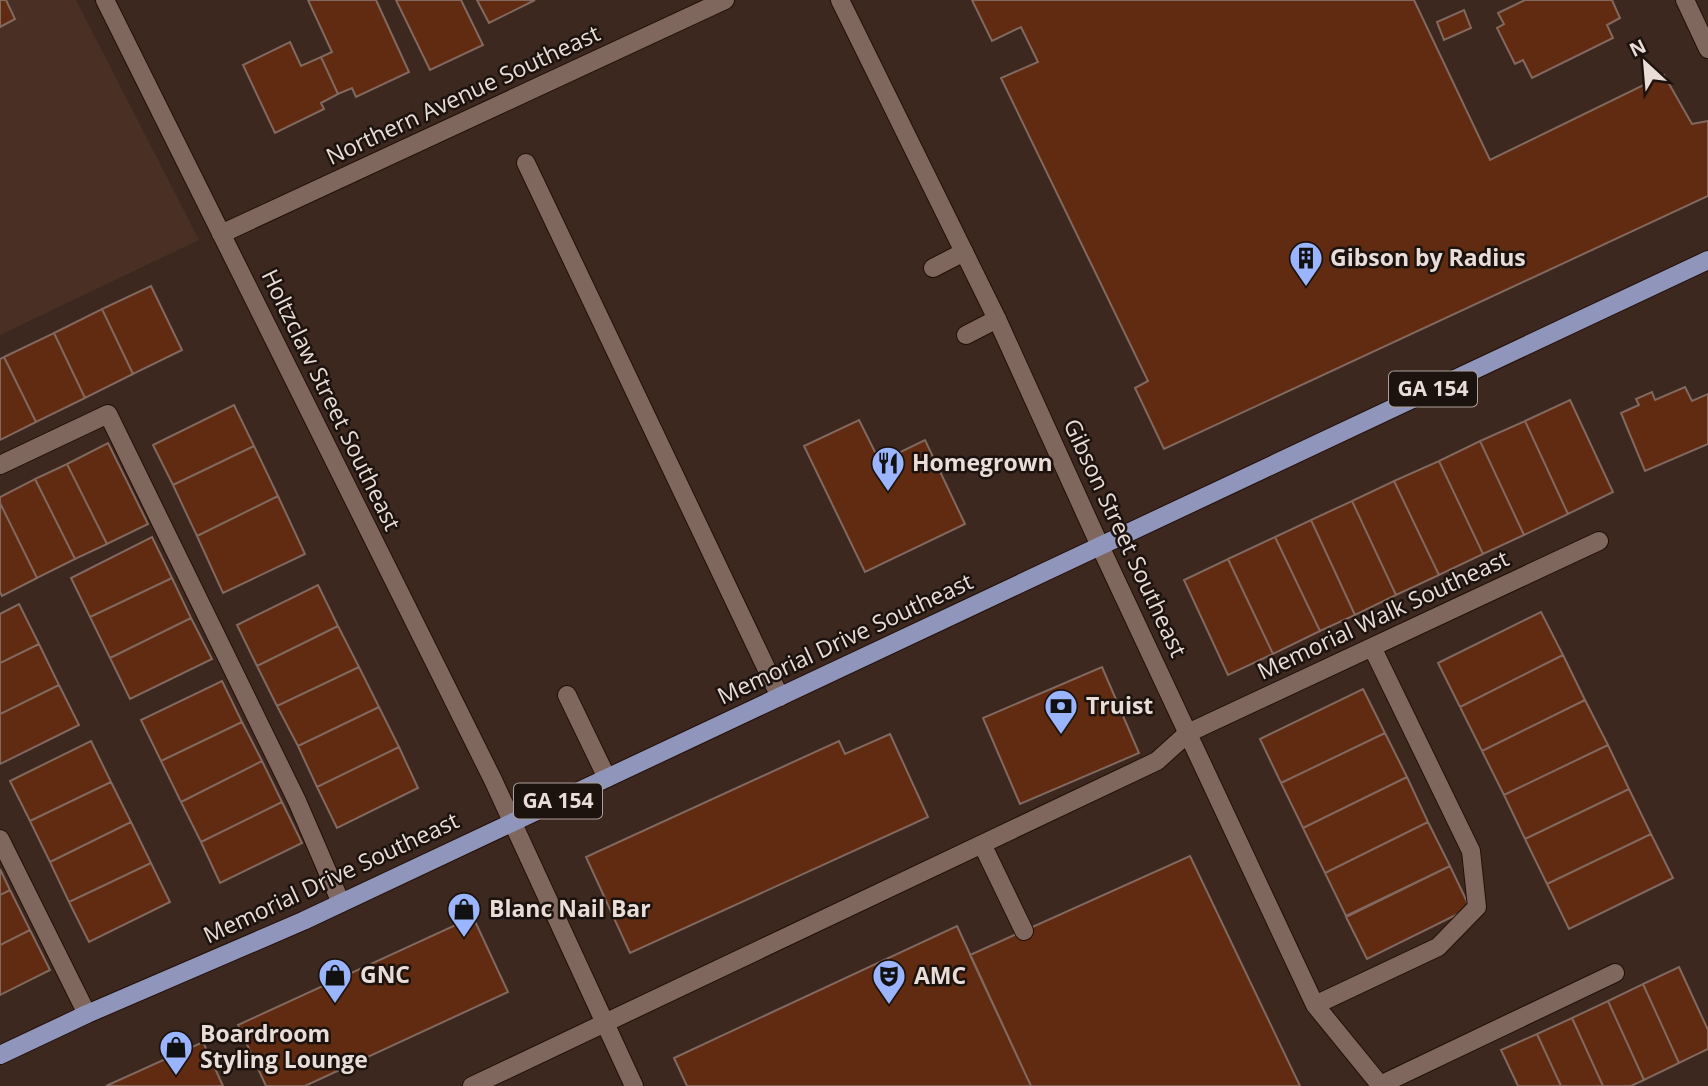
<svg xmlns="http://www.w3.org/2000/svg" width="1708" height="1086" font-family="'Open Sans',sans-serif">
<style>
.built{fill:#492f24}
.building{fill:#612b12;stroke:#82695f;stroke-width:2}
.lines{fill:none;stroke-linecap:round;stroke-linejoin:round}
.service-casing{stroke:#221008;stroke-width:20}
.minor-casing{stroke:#221008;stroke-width:20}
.primary-casing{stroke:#221008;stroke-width:20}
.service{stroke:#7f675d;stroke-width:18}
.minor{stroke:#7f675d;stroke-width:18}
.primary{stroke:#9095bb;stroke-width:18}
.labels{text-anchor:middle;stroke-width:5;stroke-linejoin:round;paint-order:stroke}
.shield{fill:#1c130f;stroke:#aca09a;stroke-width:2}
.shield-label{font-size:21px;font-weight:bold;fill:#eadcd6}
.street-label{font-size:23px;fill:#eadcd6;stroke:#1c130f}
.poi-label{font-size:23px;font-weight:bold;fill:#eadcd6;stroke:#1c130f;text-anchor:start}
</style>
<rect width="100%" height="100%" fill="#3c281f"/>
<!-- built -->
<path class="built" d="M0,0H76L199,240L0,335Z"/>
<!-- building -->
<path class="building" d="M0,0H6L15,19L0,27Z
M308,0H376L409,72L356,97L352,88L338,94L321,57L332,52Z
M396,0H461L483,45L430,70Z
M477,0H535L489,23Z
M972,0H1414L1490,160L1664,75L1692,124L1708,121V196L1164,449L1135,388L1148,381L1001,78L1038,62L1021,27L992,41Z
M1525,0H1612L1620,18L1607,25L1613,38L1532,78L1523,60L1515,64L1497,28L1504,24L1498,13Z
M1464,10L1471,28L1444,40L1437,22Z
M290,42L301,66L321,57L338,94L321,103L324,109L275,133L243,65Z
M151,286L182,350L133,374L102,309Z
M102,309L133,374L85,398L54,333Z
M54,333L85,398L36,422L4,357Z
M4,357L36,422L0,440V359Z
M1685,387L1692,401L1708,394V444L1645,471L1621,413L1639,405L1636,399L1652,392L1655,400Z
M1570,400L1613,492L1568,514L1525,421Z
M234,405L254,446L173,485L153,445Z
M859,420L880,462L925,440L965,524L865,572L804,446Z
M1525,421L1568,514L1524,535L1480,441Z
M1480,441L1524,535L1483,554L1439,461Z
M108,443L148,524L107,544L67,464Z
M254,446L278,496L197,536L173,485Z
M1439,461L1483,554L1439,575L1394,481Z
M67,464L107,544L75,559L35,479Z
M35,479L75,559L37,578L0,503V497Z
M1394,481L1439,575L1396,595L1352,501Z
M278,496L305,554L223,593L197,536Z
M1352,501L1396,595L1355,615L1311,520Z
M0,503L37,578L2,596L0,592Z
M1311,520L1355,615L1320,631L1275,537Z
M152,537L172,578L90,617L71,578Z
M1275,537L1320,631L1273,654L1228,559Z
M1228,559L1273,654L1228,675L1184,580Z
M172,578L191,618L110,658L90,617Z
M318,585L338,626L257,666L237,625Z
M19,604L39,644L0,663V614Z
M1541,612L1563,655L1460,707L1438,663Z
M191,618L212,659L130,699L110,658Z
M338,626L359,667L277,706L257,666Z
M39,644L59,685L0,714V663Z
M1563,655L1585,700L1482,751L1460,707Z
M359,667L379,707L298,746L277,706Z
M1102,667L1139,753L1020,804L983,718Z
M222,681L242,722L161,761L141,720Z
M59,685L79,725L0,764V714Z
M1363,689L1385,733L1281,783L1260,739Z
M1585,700L1608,745L1504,795L1482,751Z
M379,707L399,747L317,787L298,746Z
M242,722L262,761L181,802L161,761Z
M1385,733L1407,777L1303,828L1281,783Z
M890,734L928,817L630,953L586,857L839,741L845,754Z
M91,741L111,782L30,821L10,781Z
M1608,745L1629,789L1525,839L1504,795Z
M399,747L418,788L337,828L317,787Z
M262,761L282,802L201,842L181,802Z
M1407,777L1428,822L1325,873L1303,828Z
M111,782L131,822L50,862L30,821Z
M1629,789L1651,834L1547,884L1525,839Z
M282,802L302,843L220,883L201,842Z
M131,822L151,863L69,902L50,862Z
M1428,822L1450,866L1346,916L1325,873Z
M1651,834L1673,878L1569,929L1547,884Z
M1190,856L1300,1086H1031L970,955Z
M151,863L170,902L89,942L69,902Z
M1450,866L1470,908L1367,959L1346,917Z
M0,869L10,890L0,895Z
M10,890L30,930L0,945V895Z
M473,917L508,992L305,1086H266L238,1025Z
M957,926L1031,1086H687L674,1058Z
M30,930L50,970L0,995V945Z
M1679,967L1708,1030V1049L1679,1063L1643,984Z
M1643,984L1679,1063L1644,1080L1608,1001Z
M1608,1001L1644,1080L1631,1086H1603L1572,1018Z
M1572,1018L1603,1086H1561L1537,1034Z
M1537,1034L1561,1086H1518L1501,1050Z
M203,1042L223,1086H106Z"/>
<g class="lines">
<defs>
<path id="service" d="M526,163L780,697
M933,268L964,252
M966,335L997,319
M0,465L108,414L297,801L341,903
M567,695L607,778
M0,839L87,1014
M982,844L1024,931
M1380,1085L1615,973
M472,1086L1157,761L1188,733"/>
<path id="minor" d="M105,0L493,780L634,1086
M840,0L997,319L1100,546L1315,1005L1381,1086
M1685,0L1708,49
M221,234L725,0
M1188,733L1599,541
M1315,1005L1438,947L1477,907L1471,851L1372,647"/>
<path id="primary" d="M0,1055L87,1014L303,921L1708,260"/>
</defs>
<!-- service casing -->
<use href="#service" class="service-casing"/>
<!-- minor casing -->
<use href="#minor" class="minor-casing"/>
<!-- primary casing -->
<use href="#primary" class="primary-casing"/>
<!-- service -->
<use href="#service" class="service"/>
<!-- minor -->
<use href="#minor" class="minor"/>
<!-- primary -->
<use href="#primary" class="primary"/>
</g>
<!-- icons -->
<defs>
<symbol id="building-pin" viewBox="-11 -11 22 30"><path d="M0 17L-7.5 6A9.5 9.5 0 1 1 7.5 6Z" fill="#9ab5fd" stroke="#1c130f"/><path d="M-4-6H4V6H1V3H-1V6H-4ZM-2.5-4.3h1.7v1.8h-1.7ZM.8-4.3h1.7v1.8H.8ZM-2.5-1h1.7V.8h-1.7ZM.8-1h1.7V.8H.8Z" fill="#111"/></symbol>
<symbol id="restaurant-pin" viewBox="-11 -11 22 30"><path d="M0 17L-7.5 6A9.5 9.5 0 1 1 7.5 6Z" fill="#9ab5fd" stroke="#1c130f"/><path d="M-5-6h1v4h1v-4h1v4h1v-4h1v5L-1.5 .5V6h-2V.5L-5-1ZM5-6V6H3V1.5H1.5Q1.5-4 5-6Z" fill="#111"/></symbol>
<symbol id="bank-pin" viewBox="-11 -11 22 30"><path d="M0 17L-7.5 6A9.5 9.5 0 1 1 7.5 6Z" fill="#9ab5fd" stroke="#1c130f"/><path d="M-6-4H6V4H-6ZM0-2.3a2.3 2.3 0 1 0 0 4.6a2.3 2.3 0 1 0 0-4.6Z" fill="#111"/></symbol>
<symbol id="shop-pin" viewBox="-11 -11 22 30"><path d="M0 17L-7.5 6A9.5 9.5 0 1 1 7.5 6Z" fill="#9ab5fd" stroke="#1c130f"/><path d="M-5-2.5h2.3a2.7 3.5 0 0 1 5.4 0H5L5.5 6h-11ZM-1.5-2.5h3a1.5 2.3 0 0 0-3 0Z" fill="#111"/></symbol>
<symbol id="theatre-pin" viewBox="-11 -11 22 30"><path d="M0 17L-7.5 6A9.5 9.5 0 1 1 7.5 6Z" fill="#9ab5fd" stroke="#1c130f"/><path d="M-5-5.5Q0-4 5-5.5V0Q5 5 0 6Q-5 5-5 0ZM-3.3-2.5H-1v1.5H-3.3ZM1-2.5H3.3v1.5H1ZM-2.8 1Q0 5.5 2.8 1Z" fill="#111"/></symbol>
</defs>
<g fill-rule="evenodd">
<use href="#building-pin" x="1287" y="239" width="38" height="52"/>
<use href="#restaurant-pin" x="869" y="444" width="38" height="52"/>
<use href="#bank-pin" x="1042" y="687" width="38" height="52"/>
<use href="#shop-pin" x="445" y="890" width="38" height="52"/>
<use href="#shop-pin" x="316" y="956" width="38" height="52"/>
<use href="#theatre-pin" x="870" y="957" width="38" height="52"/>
<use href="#shop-pin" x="157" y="1028" width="38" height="52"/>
</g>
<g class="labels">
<!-- shield labels -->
<g class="shield">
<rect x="1389" y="371.5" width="88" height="35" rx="5"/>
<rect x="514" y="783.5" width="88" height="35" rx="5"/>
</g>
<g class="shield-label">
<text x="1433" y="396">GA 154</text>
<text x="558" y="808">GA 154</text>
</g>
<!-- street labels -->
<g class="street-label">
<text transform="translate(463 95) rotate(-25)" y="8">Northern Avenue Southeast</text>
<text transform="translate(331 400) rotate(64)" y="8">Holtzclaw Street Southeast</text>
<text transform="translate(1125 538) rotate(65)" y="8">Gibson Street Southeast</text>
<text transform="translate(1383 615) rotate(-25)" y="8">Memorial Walk Southeast</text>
<text transform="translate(845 639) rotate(-25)" y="8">Memorial Drive Southeast</text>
<text transform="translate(331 878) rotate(-25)" y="8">Memorial Drive Southeast</text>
</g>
<!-- poi labels -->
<g class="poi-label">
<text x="1330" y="266">Gibson by Radius</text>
<text x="912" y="471">Homegrown</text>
<text x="1086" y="714">Truist</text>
<text x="489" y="917">Blanc Nail Bar</text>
<text x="360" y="983">GNC</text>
<text x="914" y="984">AMC</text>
<text x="200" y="1042">Boardroom<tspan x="200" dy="26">Styling Lounge</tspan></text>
</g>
</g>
<!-- north arrow -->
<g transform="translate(1645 63) rotate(334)" stroke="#1c130f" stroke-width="5" paint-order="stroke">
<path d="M0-5L12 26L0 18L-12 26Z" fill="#eadcd6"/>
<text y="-10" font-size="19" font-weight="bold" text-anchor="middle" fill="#eadcd6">N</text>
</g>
</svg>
